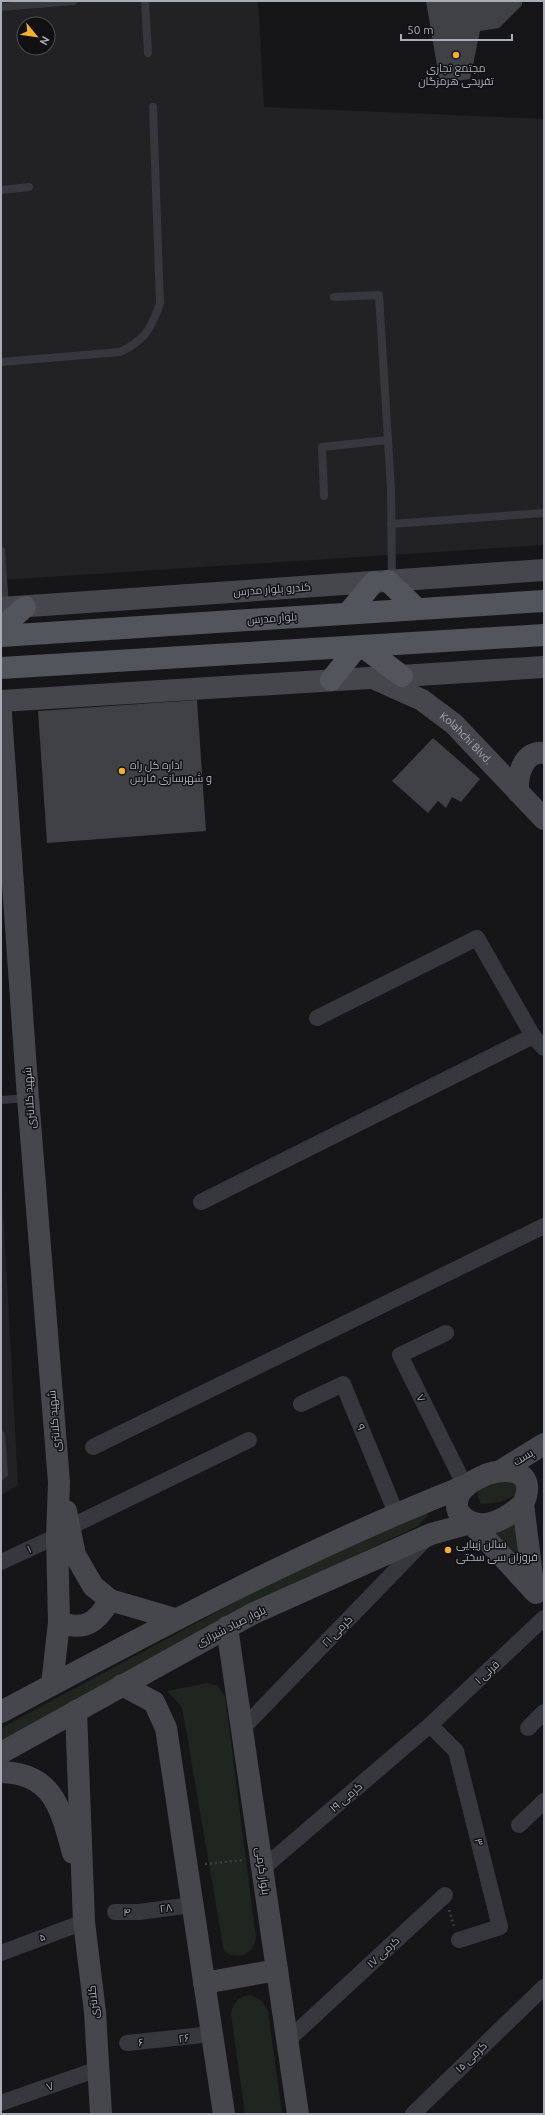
<svg xmlns="http://www.w3.org/2000/svg" width="545" height="2115" font-family="Ubuntu,Cairo,sans-serif">
<style>
.built{fill:#222225;fill-rule:evenodd}
.green{fill:#1e261f}
.building{fill:#404145}
.lines{fill:none;stroke-linecap:round;stroke-linejoin:round}
.path{stroke:#3d3f44;stroke-width:2.5;stroke-dasharray:2 3;stroke-linecap:butt}
.lane{stroke:#37383d;stroke-width:8}
.street{stroke:#37383d;stroke-width:16}
.secondary{stroke:#45474d;stroke-width:22}
.primary{stroke:#53555c;stroke-width:22}
.poi-dot{fill:#f2b134;stroke:#111113;stroke-width:1.5}
.labels{text-anchor:middle;stroke-width:3;stroke-linejoin:round;paint-order:stroke}
.poi-label{font-size:11px;fill:#a8adb8;stroke:#111113;text-anchor:start}
.street-label{font-size:11px;fill:#a8adb8;stroke:#111113}
</style>
<rect width="100%" height="100%" fill="#161618"/>
<!-- built -->
<path class="built" d="M1,1H258L264,107L544,119V545L1,580ZM24,24H48V48H24Z
M1,1170L18,1485L1,1495Z"/>
<!-- green -->
<path class="green" d="M516,1476V1495L500,1502L481,1504L477,1495L479,1489Z
M424,1509L428,1515L418,1526L254,1604L1,1741V1728L323,1555Z
M517,1522L526,1578L492,1530Z
M207,1683L218,1686L225,1696L256,1938C253,1955 238,1961 224,1951L182,1707L167,1691Z
M251,1995L262,2001L268,2011L282,2114H245L231,2014C233,2002 239,1996 251,1995Z"/>
<!-- building -->
<path class="building" d="M426,1H522V5L499,28L480,31L470,79L440,83Z
M197,700L206,831L47,843L38,711Z
M433,738L480,779L461,802L452,797L446,808L438,801L428,813L392,781Z"/>
<g class="lines">
<!-- path -->
<path class="path" d="M205,1864L244,1860
M449,1910L454,1926"/>
<!-- lane -->
<path class="lane" d="M145,1L148,53
M1,7L73,1
M1,190L29,187
M334,297L379,295L391,489L392,581
M1,362L120,352C144,341 152,328 160,303L153,107
M324,496L322,447L388,440
M391,524L544,513
M1,551L5,607
M1,1100L28,1098
M1,1435L4,1474L1,1476"/>
<!-- street -->
<path class="street" d="M317,1018L477,938L533,1036L544,1048
M201,1202L533,1036
M446,1333L400,1355L465,1486
M301,1404L343,1384L396,1513
M93,1447L544,1226
M70,1527L249,1440
M1,1562L57,1536
M430,1725L456,1751L500,1927L459,1940
M528,1728L544,1712
M242,1729L425,1540
M519,1825L544,1801
M262,1869L430,1725L544,1618
M115,1912H139L192,1905
M1,1953L84,1922
M287,2041L445,1895
M127,2043L212,2034
M1,2103L98,2069
M413,2114L544,1987"/>
<!-- secondary -->
<g class="secondary">
<path d="M1,608L544,570"/>
<path id="s1" d="M375,679L422,700L454,724L544,819"/>
<path d="M1,701L544,667"/>
<path d="M1,714L28,1098L59,1482L57,1536L59,1622L52,1685"/>
<path d="M518,792C517,776 523,750 544,753"/>
<path d="M502,1470L544,1444"/>
<path d="M523,1504C505,1520 476,1537 458,1511C456,1506 457,1498 460,1493C478,1467 544,1457 523,1504L534,1591"/>
<path d="M66,1511L75,1555L93,1586L110,1600L175,1619"/>
<path d="M473,1525L536,1593"/>
<path d="M59,1622C85,1632 97,1622 110,1600"/>
<path d="M227,1627L298,2114"/>
<path d="M122,1685L154,1702L166,1728L224,2114"/>
<path d="M76,1711L84,1922L95,2012L101,2114"/>
<path d="M1,1712C153,1631 305,1549 465,1486"/>
<path d="M1,1753L252,1614L431,1534L471,1523"/>
<path d="M1,1772C54,1773 61,1810 73,1853"/>
<path d="M204,1983L277,1970"/>
</g>
<!-- primary -->
<path class="primary" d="M388,581L417,609
M348,613L374,582
M1,628L25,607
M1,636L544,601
M363,647L402,676
M1,668L544,635
M331,680L357,647"/>
</g>
<!-- markers -->
<g class="poi-dot">
<circle cx="456" cy="55" r="4"/>
<circle cx="122" cy="771" r="4"/>
<circle cx="448" cy="1550" r="4"/>
</g>
<g class="labels">
<!-- poi labels -->
<g class="poi-label">
<text x="456" y="72" text-anchor="middle">مجتمع تجاری<tspan x="456" dy="13">تفریحی هرمزگان</tspan></text>
<text x="130" y="769">اداره کل راه<tspan x="130" dy="13">و شهرسازی فارس</tspan></text>
<text x="456" y="1548">سالن زیبایی<tspan x="456" dy="13">فروزان سی سختی</tspan></text>
</g>
<!-- street labels -->
<g class="street-label">
<text transform="translate(272 589) rotate(-4)" y="4">کندرو بلوار مدرس</text>
<text transform="translate(272 618) rotate(-4)" y="4">بلوار مدرس</text>
<text dy="4" stroke="none"><textPath href="#s1" startOffset="110">Kolahchi Blvd.</textPath></text>
<text transform="translate(29 1098) rotate(-94)" y="4">شهید کلانتری</text>
<text transform="translate(421 1398) rotate(63)" y="4">۷</text>
<text transform="translate(54 1421) rotate(-95)" y="4">شهید کلانتری</text>
<text transform="translate(361 1427) rotate(67)" y="4">۹</text>
<text transform="translate(523 1457) rotate(-31)" y="4">پست</text>
<text transform="translate(29 1549) rotate(-25)" y="4">۱</text>
<text transform="translate(231 1626) rotate(-27)" y="4">بلوار صیاد شیرازی</text>
<text transform="translate(337 1631) rotate(-46)" y="4">کرمی ۲۱</text>
<text transform="translate(487 1672) rotate(-43)" y="4">قرنی ۱</text>
<text transform="translate(346 1797) rotate(-41)" y="4">کرمی ۱۹</text>
<text transform="translate(479 1842) rotate(76)" y="4">۳</text>
<text transform="translate(263 1871) rotate(82)" y="4">بلوار کرمی</text>
<text transform="translate(166 1908) rotate(-8)" y="4">۲۸</text>
<text x="127" y="1916">۴</text>
<text transform="translate(42 1937) rotate(-21)" y="4">۵</text>
<text transform="translate(383 1952) rotate(-43)" y="4">کرمی ۱۷</text>
<text transform="translate(93 2002) rotate(-96)" y="4">کلانتری</text>
<text transform="translate(184 2038) rotate(-8)" y="4">۲۶</text>
<text transform="translate(141 2042) rotate(-3)" y="4">۶</text>
<text transform="translate(471 2057) rotate(-44)" y="4">کرمی ۱۵</text>
<text transform="translate(50 2086) rotate(-19)" y="4">۷</text>
</g>
</g>
<!-- border -->
<rect width="545" height="2115" fill="none" stroke="#a8adb8" stroke-width="4"/>
<!-- north arrow -->
<g transform="translate(36 36) rotate(119)"><circle r="19" fill="#111113" stroke="#4d4f55"/>
<path d="M0-3L7 15L0 10L-7 15Z" fill="#f2b134"/>
<text y="-6" font-size="11" font-weight="bold" text-anchor="middle" fill="#a8adb8">N</text>
</g>
<!-- scale -->
<path d="M401 34v6h111v-6" fill="none" stroke="#a8adb8" stroke-width="2"/>
<text x="407" y="34" font-size="12" fill="#a8adb8" stroke="#111113" stroke-width="3" paint-order="stroke">50 m</text>
</svg>
